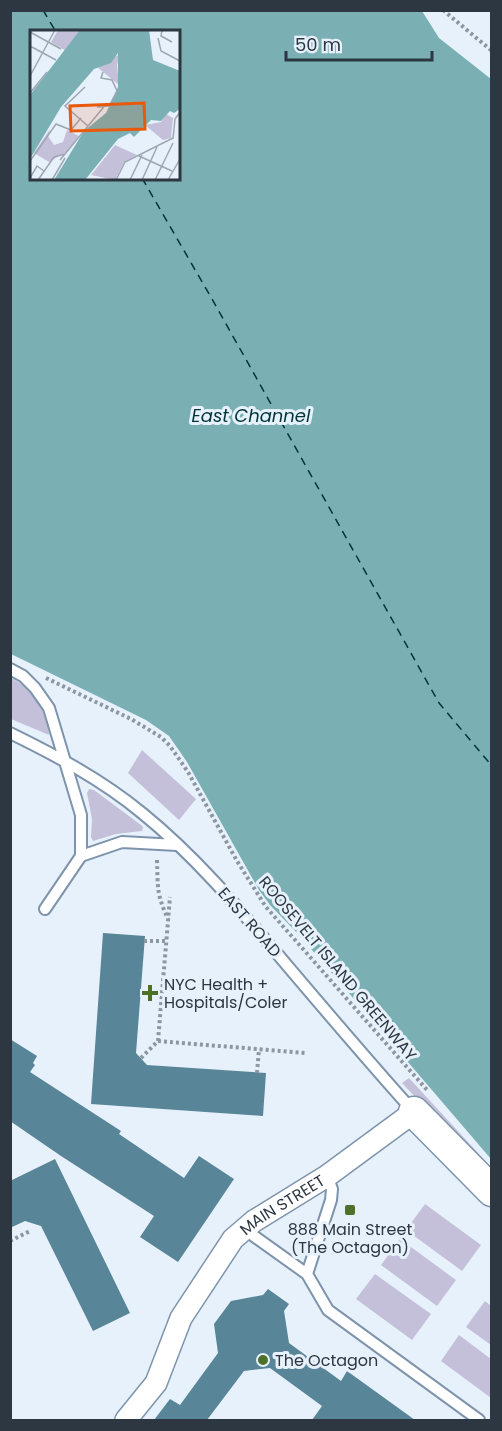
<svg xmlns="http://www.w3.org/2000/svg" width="502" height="1431" font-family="Poppins,sans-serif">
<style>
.green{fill:#c5c0d9}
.water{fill:#7ab0b4;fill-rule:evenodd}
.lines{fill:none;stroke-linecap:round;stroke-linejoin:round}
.ferry{stroke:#003538;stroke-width:1.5;stroke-dasharray:8 6;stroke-linecap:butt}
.building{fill:#588597}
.lane-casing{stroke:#7d94ac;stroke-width:14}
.street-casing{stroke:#7d94ac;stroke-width:24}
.secondary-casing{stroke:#7d94ac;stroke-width:33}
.path{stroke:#8d97a2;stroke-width:4;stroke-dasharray:3 3;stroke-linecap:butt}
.lane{stroke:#fff;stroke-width:10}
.street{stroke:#fff;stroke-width:21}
.secondary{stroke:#fff;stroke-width:30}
.poi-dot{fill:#4e7129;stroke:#e7f1fc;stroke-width:2}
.labels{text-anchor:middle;stroke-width:6;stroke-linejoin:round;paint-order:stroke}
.street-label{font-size:16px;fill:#2d3741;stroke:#e7f1fc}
.poi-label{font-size:16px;fill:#2d3741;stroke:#e7f1fc;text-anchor:start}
.water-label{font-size:18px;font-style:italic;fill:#003538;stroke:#e7f1fc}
.inset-river{fill:none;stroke:#7ab0b4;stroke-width:3}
.inset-road{fill:none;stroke:#9da7b1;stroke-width:1.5}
.view{fill:#e8590c;fill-opacity:0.15;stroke:#e8590c;stroke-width:3}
.inset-edge{fill:none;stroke:#2d3741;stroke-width:3}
</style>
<rect width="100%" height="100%" fill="#e7f1fc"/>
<!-- green -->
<path class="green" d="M11,678C30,686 49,714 49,735L11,719Z
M142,750L196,799L179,820L128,773Z
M89,789L94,790L141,825L143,827L142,831L116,834L93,841L91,837L92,819L87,793Z
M409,1078L491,1167V1175L467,1152L402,1083Z
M425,1204L481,1245L462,1271L406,1230Z
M400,1239L456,1280L437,1306L381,1265Z
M375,1274L431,1314L412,1340L356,1299Z
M485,1301L491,1306V1345L466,1327Z
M459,1335L491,1359V1398L441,1361Z"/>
<!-- water -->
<path class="water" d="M10,11H422L439,38L491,79V1159L300,936L270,905L259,890L187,762L169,736L146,720L11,654ZM32,32H178V178H32Z"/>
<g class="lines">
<!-- ferry -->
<path class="ferry" d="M43,10L56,32
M142,178L212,299L439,703L492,766"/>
</g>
<!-- building -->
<path class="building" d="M103,933L145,936L136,1053L147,1065L266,1073L263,1116L91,1104Z
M10,1039L37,1056L33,1063L35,1065L30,1072L121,1131L119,1134L184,1178L199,1156L234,1179L178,1262L140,1237L154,1216L61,1156L10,1121Z
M55,1159L130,1313L93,1331L41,1226L25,1221L10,1228V1181Z
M268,1289L289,1304L284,1311L289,1343L341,1381L347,1371L415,1420H312L322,1406L270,1368L244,1371L207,1420H154L170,1399L180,1405L218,1353L214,1324L231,1301L263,1295Z"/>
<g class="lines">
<defs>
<path id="lane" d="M10,669L23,676L35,688L49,708L81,815V856L45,909
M10,733C57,756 102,780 142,813C194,855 237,906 280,957C324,1009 368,1061 414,1112
M81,856L122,842L177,845
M244,1229L307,1274L328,1310L479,1420
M307,1274L331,1200L332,1189L327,1176"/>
<g id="street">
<path id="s1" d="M126,1420L156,1383L181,1318L233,1239L254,1221L327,1176L414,1112"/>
</g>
<path id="secondary" d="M414,1112L492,1191"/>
</defs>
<!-- lane casing -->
<use href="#lane" class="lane-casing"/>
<!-- street casing -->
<use href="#street" class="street-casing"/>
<!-- secondary casing -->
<use href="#secondary" class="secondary-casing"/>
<!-- path -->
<path class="path" d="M443,10L492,51
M46,678L131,719L161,737L170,746L188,772L237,861L266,907L428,1091
M157,860C158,887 156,893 168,919
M144,941H167
M158,1041L305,1053
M141,1058L158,1041L170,897
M257,1073L259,1049
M10,1241L30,1231"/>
<!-- lane -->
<use href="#lane" class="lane"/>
<!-- street -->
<use href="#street" class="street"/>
<!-- secondary -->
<use href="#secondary" class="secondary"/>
</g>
<!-- markers -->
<g class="poi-dot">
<path d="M147 984h6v6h6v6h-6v6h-6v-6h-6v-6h6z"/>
<rect x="344" y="1204" width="12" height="12" rx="3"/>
<circle cx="263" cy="1360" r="6"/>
</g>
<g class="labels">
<!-- street labels -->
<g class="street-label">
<text transform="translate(250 922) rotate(49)" y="6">EAST ROAD</text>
<text transform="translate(338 968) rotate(50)" y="6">ROOSEVELT ISLAND GREENWAY</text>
<text dy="6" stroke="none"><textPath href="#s1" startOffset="272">MAIN STREET</textPath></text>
</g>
<!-- poi labels -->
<g class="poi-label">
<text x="164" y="990">NYC Health +<tspan x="164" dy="18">Hospitals/Coler</tspan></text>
<text x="350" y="1235" text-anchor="middle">888 Main Street<tspan x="350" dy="18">(The Octagon)</tspan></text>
<text x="275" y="1366">The Octagon</text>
</g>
<!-- water labels -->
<g class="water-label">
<text x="251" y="422">East Channel</text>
</g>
</g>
<!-- overview -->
<g transform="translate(30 30)">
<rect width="150" height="150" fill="#e7f1fc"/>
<path d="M28,0H50L36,21L21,12ZM90,24L87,35L89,55L67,37ZM136,84L143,88L141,108L133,110L115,95L131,92ZM20,99L18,106L24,115L33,112L37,100L49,106L38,121L19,132L4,123ZM85,115L107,125L94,132L85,150L61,145Z" fill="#c5c0d9"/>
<path d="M50,0H119L123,30L150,41V79L144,83L140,81L131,91L121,90L104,107L100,103L88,109L55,150H24L54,101L76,83L88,57V23L81,33L64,39L31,77L0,129V65Z" fill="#7ab0b4"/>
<path class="inset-river" d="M107,0L112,35L119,40L144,44M0,99L69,0M0,112L78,0M38,150L66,108L126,66L144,44"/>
<path class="inset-road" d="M132,0L131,6L142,12M0,2L31,19M128,8L131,21L150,31M0,16L26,30M0,46L25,0M55,57L35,76L58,96M0,63L17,42M67,77L79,76L87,61L82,50L71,48L73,42M143,109L145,89L150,82M109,126L142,141M30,130L77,73M0,131L26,94L41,100L51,88M0,148L7,136L14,141M8,150L24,127L35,124M22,150L35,128M86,150L95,132L143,108M100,150L112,125M112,150L127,117M125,150L143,113M138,150L150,129"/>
<path class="view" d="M114,73L115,99L41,101L40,76Z"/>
<rect width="150" height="150" class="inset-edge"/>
</g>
<!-- border -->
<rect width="502" height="1431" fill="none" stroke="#2d3741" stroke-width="24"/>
<!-- scale -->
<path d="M286 51v9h146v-9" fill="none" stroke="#2d3741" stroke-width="3"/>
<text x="295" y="51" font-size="18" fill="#2d3741" stroke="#e7f1fc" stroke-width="4.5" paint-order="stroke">50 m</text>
</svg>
